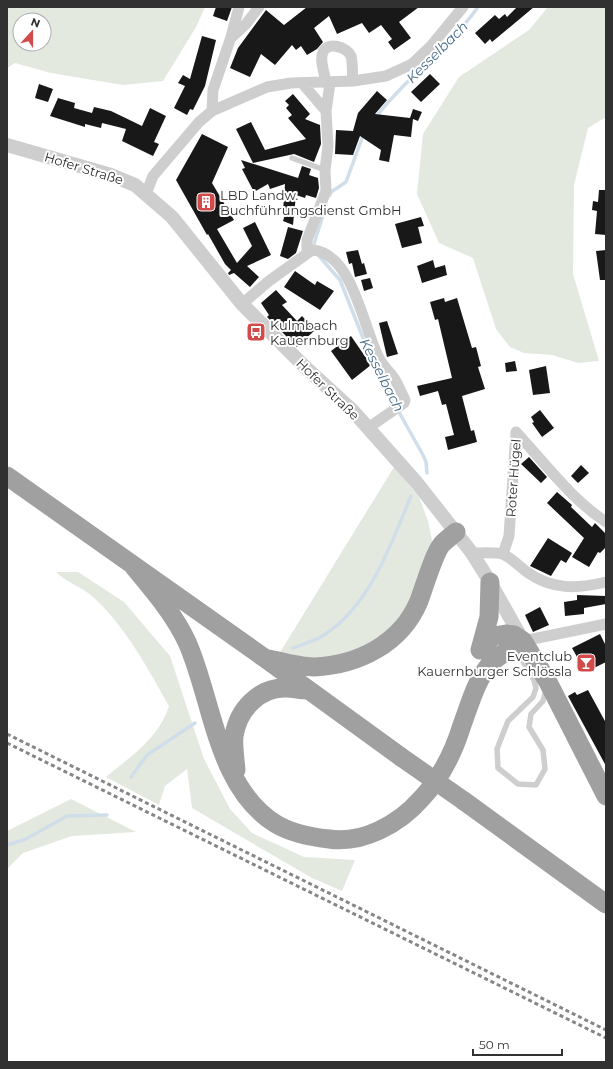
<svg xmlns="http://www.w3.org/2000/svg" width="613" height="1069" font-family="Montserrat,sans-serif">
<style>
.green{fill:#e3e9de;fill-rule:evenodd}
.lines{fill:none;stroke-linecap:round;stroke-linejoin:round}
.stream{stroke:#d0deea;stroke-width:3.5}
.building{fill:#181818}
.service{stroke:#cecece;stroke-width:5.5}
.minor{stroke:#cecece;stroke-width:11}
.tertiary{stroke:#cecece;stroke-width:14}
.trunk{stroke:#a0a0a0;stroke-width:19}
.rail{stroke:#868686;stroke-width:3;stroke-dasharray:4 3;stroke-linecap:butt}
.trunk-bridge{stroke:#a0a0a0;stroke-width:19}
.labels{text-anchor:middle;stroke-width:4;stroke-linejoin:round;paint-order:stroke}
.street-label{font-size:13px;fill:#313131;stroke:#fff}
.poi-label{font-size:13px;fill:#313131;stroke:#fff;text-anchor:start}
.water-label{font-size:14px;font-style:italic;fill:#486c8b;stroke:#fff}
</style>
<rect width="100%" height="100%" fill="#fff"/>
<!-- green -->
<path class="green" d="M7,7H205L196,27L163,81L123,85L51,73L15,63L7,68ZM20,20H44V44H20Z
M548,7H606V117L588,128L574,185L573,274L599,361L578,363L552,355L524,353L510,347L496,329L473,258L439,243L417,194L423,134L459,77L529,30Z
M394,467L419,497L428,521L432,540L429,562L417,592L385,636L354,654L324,659L279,654Z
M56,572H78L124,602L170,656L204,759L230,809L252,833L304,857L355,860L342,891L312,878L192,808L187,769L165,786L159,805L106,777C131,756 159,738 169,706C148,669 126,627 94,598C83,587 67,583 56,572Z
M71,799L136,832L72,836L23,853L7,869V831Z"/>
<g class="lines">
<!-- stream -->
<path class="stream" d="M376,117C406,77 449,48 478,7
M330,195L331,192L346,182L364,133
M315,248L314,244L326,205
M319,256L340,280L363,338L370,351
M377,364L390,396L423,455L426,462L427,473
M293,648C303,644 315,641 324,635C370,606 391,544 411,496
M131,777L147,755L195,723
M7,845L26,839L67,816L107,815"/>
</g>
<!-- building -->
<path class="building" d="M216,7H232L227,21L213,16Z
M307,7H419L399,22L411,38L394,50L388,42L392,39L381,25L369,33L362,23L337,34L329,16L314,28L323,42L317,49L307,55L301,46L296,50L292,45L275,65L261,54L250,77L230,68L238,48L266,10L284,25Z
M517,7H534L492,42L490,39L485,44L475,33L495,15L499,19L505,14L507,17Z
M202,36L216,40L205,86L193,110L190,109L187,115L174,108L185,86L178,83L183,75L190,79Z
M430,74L440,84L421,102L411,92Z
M39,84L53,89L48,102L35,98Z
M377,91L387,100L375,114L410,118L413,109L422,112L418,121L413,119L411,137L394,135L389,162L379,160L381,150L360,136L353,155L335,154L336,130L353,131L358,113Z
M293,94L310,114L305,119L320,125L321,144L314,162L294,154L253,163L236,129L251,122L265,150L306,139L288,118L292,115L286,108L289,105L285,101Z
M58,98L75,103L74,108L92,113L94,107L111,111L142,126L150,108L166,116L154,142L159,144L153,156L122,141L126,129L102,123L101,128L85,124V127L50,116Z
M202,134L228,147L212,183L234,220L217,229L237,263L252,246L243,228L255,222L271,255L247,266L259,277L250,287L234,273L229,275L228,273L231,270L225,264L208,234L207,235L176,180Z
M241,160L298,178L302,166L311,169L309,175L318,178L319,188L316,198L306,195L305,198L296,195L293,225L283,221L286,211H283L285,184L270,189L268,184L254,192L242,169L245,168Z
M599,190H606V235L595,234L597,211L592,210L593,201L598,202Z
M421,217L424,226L418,227L422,243L402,248L395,224Z
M288,227L303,231L296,253L288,259L280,256Z
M358,250L362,264L364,263L367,274L355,277L352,263L349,264L346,252Z
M606,250V280H600L596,251Z
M433,260L435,268L445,265L447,275L422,283L417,266Z
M295,271L315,285L317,281L334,291L320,310L284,287Z
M370,278L373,288L364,291L361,280Z
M276,290L287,302L282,305L297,321L302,316L315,330L297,347L267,317L269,315L261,303Z
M444,298L445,302L457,298L472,348L476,347L481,366L478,367L485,389L462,396L471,431L474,430L477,442L448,450L445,437L454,435L446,404L442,405L438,391L420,396L417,386L452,378L438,319L435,320L430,302Z
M387,321L398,354L387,357L379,323Z
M351,336L371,365L352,380L331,351Z
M515,361L517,371L506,372L505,363Z
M546,366L550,393L533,395L529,370Z
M540,410L554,428L542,437L532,423L534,422L531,417Z
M529,457L547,477L541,483L521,464Z
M581,465L589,473L578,483L571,476Z
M557,492L572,505L571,507L592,527L595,523L606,534V547L600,553L598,552L589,567L572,557L584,538L547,503Z
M548,538L572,553L566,563L561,560L551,576L530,566Z
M577,595L606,596V604L584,608V614L565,616L564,602L577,600Z
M540,607L549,625L533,632L525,615Z
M600,634L606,646V662L592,669L585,668L581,664L572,648Z
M588,690L606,723V766L568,696L575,692L577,695Z"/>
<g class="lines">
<!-- service -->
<path class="service" d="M292,158L325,170
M522,650V660L534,680L536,688L533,697L508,721L497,749L498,768L518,784L536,785L545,769L543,750L529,727L531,714L543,701L546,690"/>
<!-- minor -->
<path class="minor" d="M232,37L246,24L259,7
M302,83L326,111
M326,83C325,74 319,60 323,52C328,41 347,47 351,56C353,63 352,74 353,81
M212,111L213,90L231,37L239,7
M146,194L153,176L199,122L212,111L267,87L291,83L353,81L386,76L412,64L431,46L463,7
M307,253V240L326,191L325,170L328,146L326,111L330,83
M242,304L269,281L312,250C354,253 363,330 380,360C384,367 390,372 394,378C398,384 401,392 405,400L404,403L368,428
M516,432C544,462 571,499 606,522
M472,553C481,553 493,552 502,554C511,557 520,567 527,572C552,590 577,589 606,582
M503,554L509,536L516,432
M523,641L606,624"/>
<!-- tertiary -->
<path class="tertiary" d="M7,145L111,175L135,185L172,217L242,304L305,367L353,411L417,483L472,553L490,582L523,641"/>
<!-- trunk -->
<path class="trunk" d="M7,476L266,659L401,757
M134,567C153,590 174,614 187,642C213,700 216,787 276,824C291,833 311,837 329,839C363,844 399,824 421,799C440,779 454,751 462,725C470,704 476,680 491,663C500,654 513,648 523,641
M481,647L494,636L506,634L514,635L523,641L548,682L606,796
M480,650L489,617L490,582
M269,659C283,662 300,667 314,667C358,665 401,644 419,601C424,588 434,553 442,544C446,540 451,536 456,532
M236,770C235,759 233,746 234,736C238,710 259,687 286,688C293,688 301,690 308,690
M464,801L606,904"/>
<!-- rail -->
<path class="rail" d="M7,734L606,1030
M7,743L606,1038"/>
<!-- trunk-bridge -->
<path class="trunk-bridge" d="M401,757L464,801"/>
</g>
<!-- icons -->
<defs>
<symbol id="building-square" viewBox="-11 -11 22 22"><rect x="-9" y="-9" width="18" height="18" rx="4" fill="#d24a4a" stroke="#fff"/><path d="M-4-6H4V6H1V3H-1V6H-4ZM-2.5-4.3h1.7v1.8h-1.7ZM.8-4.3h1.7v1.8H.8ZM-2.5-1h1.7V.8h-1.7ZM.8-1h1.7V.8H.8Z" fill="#fff"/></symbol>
<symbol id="bus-square" viewBox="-11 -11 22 22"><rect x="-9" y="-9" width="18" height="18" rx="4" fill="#d24a4a" stroke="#fff"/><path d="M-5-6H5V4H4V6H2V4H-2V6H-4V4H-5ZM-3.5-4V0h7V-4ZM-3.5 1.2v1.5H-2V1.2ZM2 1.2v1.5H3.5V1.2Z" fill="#fff"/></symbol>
<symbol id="bar-square" viewBox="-11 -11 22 22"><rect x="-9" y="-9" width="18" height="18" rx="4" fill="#d24a4a" stroke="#fff"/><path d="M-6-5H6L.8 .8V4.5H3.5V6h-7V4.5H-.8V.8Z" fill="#fff"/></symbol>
</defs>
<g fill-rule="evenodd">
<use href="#building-square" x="195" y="191" width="22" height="22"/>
<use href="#bus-square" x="245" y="321" width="22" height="22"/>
<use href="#bar-square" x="575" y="652" width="22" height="22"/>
</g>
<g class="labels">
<!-- street labels -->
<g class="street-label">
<text transform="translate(84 168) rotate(17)" y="5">Hofer Straße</text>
<text transform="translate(328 389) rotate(44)" y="5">Hofer Straße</text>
<text transform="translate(513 478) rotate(-86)" y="5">Roter Hügel</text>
</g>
<!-- poi labels -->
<g class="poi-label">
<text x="220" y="200">LBD Landw.<tspan x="220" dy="15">Buchführungsdienst GmbH</tspan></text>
<text x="270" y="330">Kulmbach<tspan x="270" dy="15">Kauernburg</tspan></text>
<text x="572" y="661" text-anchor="end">Eventclub<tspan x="572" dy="15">Kauernburger Schlössla</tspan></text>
</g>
<!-- water labels -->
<g class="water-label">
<text transform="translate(437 52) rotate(-45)" y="5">Kesselbach</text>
<text transform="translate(382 375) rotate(63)" y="5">Kesselbach</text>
</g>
</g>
<!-- border -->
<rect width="613" height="1069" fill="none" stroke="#313131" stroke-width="16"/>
<!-- north arrow -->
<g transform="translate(32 32) rotate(21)"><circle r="19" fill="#ffffff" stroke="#adadad"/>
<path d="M0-3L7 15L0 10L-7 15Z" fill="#d24a4a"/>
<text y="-6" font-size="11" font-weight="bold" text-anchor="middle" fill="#313131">N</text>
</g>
<!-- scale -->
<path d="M473 1049v6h89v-6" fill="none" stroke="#313131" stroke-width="2"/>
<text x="479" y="1049" font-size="12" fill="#313131" stroke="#ffffff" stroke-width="3" paint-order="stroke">50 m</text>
</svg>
